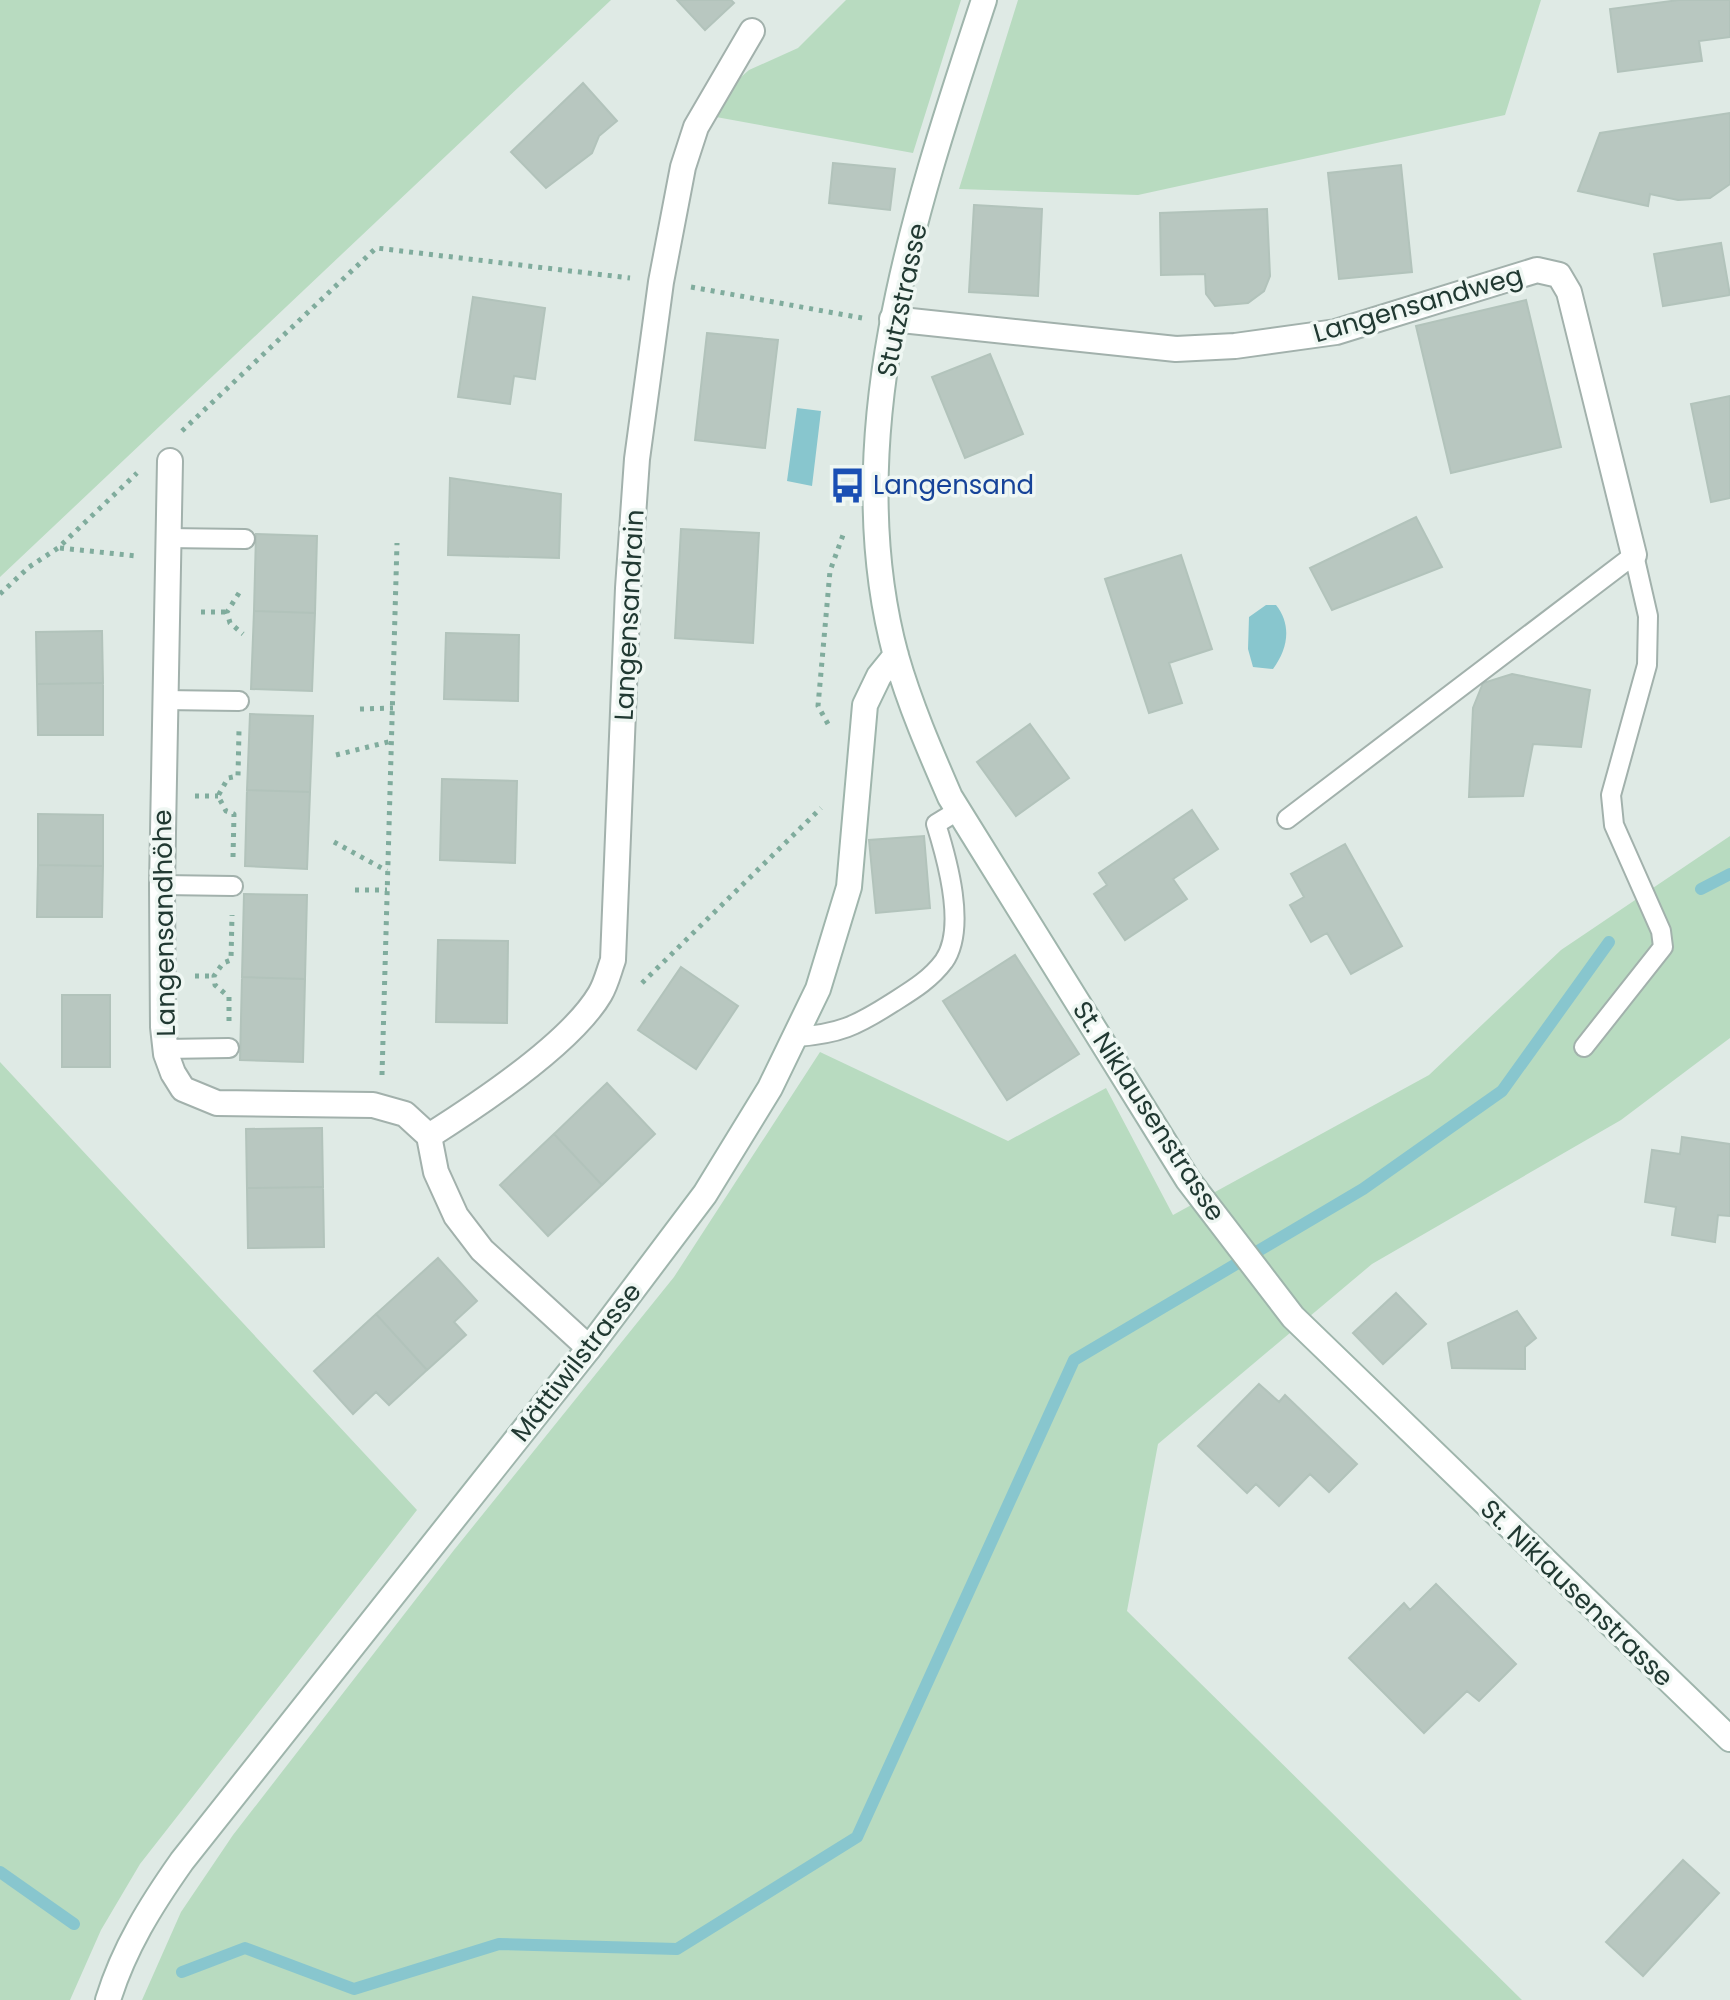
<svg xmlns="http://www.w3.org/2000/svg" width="1730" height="2000" font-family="Poppins,sans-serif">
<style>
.green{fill:#b8dbc0}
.water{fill:#88c6ce}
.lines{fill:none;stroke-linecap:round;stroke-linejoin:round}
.stream{stroke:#88c6ce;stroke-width:12}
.building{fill:#b8c7c0;stroke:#b2c3bb;stroke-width:2}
.lane-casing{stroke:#a2b1ac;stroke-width:22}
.street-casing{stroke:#a2b1ac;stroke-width:28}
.secondary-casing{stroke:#9fb5ac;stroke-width:28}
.path{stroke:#80ac9d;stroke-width:5;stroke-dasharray:4 6;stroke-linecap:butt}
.lane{stroke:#fff;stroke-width:18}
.street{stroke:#fff;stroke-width:24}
.secondary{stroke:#fff;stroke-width:24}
.labels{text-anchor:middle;stroke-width:7;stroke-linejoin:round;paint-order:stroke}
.street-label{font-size:26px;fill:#213932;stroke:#eff7f3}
.transit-label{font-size:26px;fill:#164399;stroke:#eff7f3;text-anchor:start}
</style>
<rect width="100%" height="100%" fill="#dfeae5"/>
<!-- green -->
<path class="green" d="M0,0H611L0,577Z
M846,0H961L913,153L716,117L733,84L749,70L798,48Z
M1018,0H1541L1505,115L1138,195L959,189Z
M1730,836V1038L1621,1120L1372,1264L1158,1444L1127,1611L1522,2000H142L181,1912L233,1835L454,1550L674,1277L820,1052L1008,1141L1106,1088L1173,1215L1429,1075L1561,950Z
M0,1062L417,1510L140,1864L101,1930L70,2000H0Z"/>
<!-- water -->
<path class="water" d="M797,408L821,411L812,486L787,481Z
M1266,605H1276C1292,625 1288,649 1273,669L1253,667L1248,649L1249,617Z"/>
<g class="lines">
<!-- stream -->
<path class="stream" d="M1701,889L1730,874
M0,1872L74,1924
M182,1972L245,1948L354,1989L499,1944L677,1949L857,1837L1074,1360L1363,1189L1502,1091L1609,942"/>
</g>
<!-- building -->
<path class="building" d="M677,0H731L734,3L705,30Z
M1679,0H1730V37L1699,41L1702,61L1618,72L1610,9Z
M583,83L617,121L599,136L592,153L546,188L511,152Z
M1730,113V184L1710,198L1678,200L1650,194L1648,206L1578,191L1600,133Z
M833,163L895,169L890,210L829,203Z
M1401,165L1412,272L1339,279L1328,173Z
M974,205L1042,209L1038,296L969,292Z
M1267,209L1270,276L1264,291L1248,303L1215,306L1206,294L1205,274L1161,275L1160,213Z
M1721,243L1730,295L1663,306L1654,254Z
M473,297L545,308L535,379L514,376L510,404L458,397Z
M1526,300L1561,447L1451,473L1416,326Z
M707,333L778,340L765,448L695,440Z
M990,354L1023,434L965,458L932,377Z
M1730,396V498L1711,502L1691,404Z
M450,478L561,494L559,558L448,555Z
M1416,517L1442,567L1332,610L1310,568Z
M681,529L759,533L753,643L675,638Z
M256,534L317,536L315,613L254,611Z
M1181,555L1212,649L1169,663L1182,703L1149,713L1105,579Z
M254,611L315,613L312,691L251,689Z
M102,631L103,683L37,684L36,632Z
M446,633L519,635L518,701L444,699Z
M1512,674L1590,690L1581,747L1533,744L1523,796L1469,797L1473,708L1483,683Z
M103,683V735H38L37,684Z
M250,714L313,716L310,792L247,790Z
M1030,724L1069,778L1016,816L977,762Z
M442,779L517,781L515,863L440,860Z
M247,790L310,792L307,869L245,866Z
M1192,810L1218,849L1173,879L1187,899L1125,940L1094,894L1107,885L1099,873Z
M38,814L103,815V866L38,865Z
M924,836L930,908L876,913L869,840Z
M1345,844L1402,946L1351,974L1327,933L1311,942L1290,905L1304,897L1291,874Z
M38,865L103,866L102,917H37Z
M244,894L307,895L305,979L242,977Z
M438,940L508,941L507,1023L436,1022Z
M1015,955L1079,1054L1007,1100L943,1001Z
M681,967L738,1006L696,1069L638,1030Z
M242,977L305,979L303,1062L240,1060Z
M62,995H110V1067H62Z
M607,1083L655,1134L602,1185L554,1134Z
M322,1128L323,1187L247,1188L246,1129Z
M554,1134L602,1185L548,1236L500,1185Z
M1682,1137L1730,1144V1216L1718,1215L1715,1242L1672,1235L1676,1207L1645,1202L1652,1150L1680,1154Z
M323,1187L324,1247L248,1248L247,1188Z
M438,1258L477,1301L454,1322L466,1335L427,1370L376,1314Z
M1396,1293L1426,1324L1383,1364L1353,1333Z
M1517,1311L1536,1338L1525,1347V1369L1452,1368L1448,1343Z
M376,1314L427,1370L389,1405L376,1392L353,1414L314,1371Z
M1259,1384L1279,1402L1285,1395L1357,1464L1329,1492L1310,1474L1279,1506L1256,1484L1247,1493L1198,1446Z
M1436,1584L1516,1664L1479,1701L1467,1691L1424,1733L1349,1658L1404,1603L1410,1610Z
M1683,1860L1719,1893L1643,1976L1606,1942Z"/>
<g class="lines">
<defs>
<path id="lane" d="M166,538L245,539
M163,700L239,701
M1287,819L1634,555L1648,616L1647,665L1611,795L1614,825L1661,931L1663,947L1584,1047
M162,885L233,886
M796,1037C839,1034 856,1026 892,1003C911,991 930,980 944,961C967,928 947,859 936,824L959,810
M165,1049L229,1048"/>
<path id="street" d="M892,319L1176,349L1235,346L1336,332L1537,270L1559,275L1569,292L1634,555
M170,461L162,885L163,1027L166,1054L173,1073L183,1089L217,1103L373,1105L405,1114L429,1136L436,1172L456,1216L482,1250L589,1348
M429,1136C478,1105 571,1043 600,994C606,984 609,971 613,960L628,588L637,459L661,282L683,167L696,127L752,31"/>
<path id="secondary" d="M984,0C916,206 837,438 896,656C910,705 930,751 950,797L1188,1180L1293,1317L1730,1739
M108,2000C124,1948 151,1905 182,1861L589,1348L705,1194L770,1088L818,989L849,887L865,705L879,676L896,655"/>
</defs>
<!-- lane casing -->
<use href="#lane" class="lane-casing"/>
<!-- street casing -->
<use href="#street" class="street-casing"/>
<!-- secondary casing -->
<use href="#secondary" class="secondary-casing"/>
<!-- path -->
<path class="path" d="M691,287L862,318
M182,431L376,248L630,278
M60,548L137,556
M239,593L227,612L230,623L243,634
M0,594L29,567L58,548L137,473
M201,612H227
M360,709L393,708
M828,724L818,706L830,571L843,535
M336,755L392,741
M195,796H218
M334,842L387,871
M233,857L234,814L226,811L218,796L228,778L238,776L239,730
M355,890H387
M195,976H214
M642,983L821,808
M229,1021V997L215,985L214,976L223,963L231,960L232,915
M382,1075L397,543"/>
<!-- lane -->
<use href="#lane" class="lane"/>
<!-- street -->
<use href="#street" class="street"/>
<!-- secondary -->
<use href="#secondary" class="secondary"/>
</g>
<!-- icons -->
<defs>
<symbol id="bus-bare" viewBox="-9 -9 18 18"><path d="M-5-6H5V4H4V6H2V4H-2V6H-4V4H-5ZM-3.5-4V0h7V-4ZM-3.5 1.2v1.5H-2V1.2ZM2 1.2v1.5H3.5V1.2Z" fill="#1a4fb4" stroke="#eff7f3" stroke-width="2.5" paint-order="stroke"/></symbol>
</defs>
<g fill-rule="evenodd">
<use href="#bus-bare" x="822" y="460" width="51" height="51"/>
</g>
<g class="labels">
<!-- street labels -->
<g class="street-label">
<text transform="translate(902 300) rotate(-78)" y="9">Stutzstrasse</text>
<text transform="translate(1418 304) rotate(-16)" y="9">Langensandweg</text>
<text transform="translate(629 615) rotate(-87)" y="9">Langensandrain</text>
<text transform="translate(164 923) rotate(-91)" y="9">Langensandhöhe</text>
<text transform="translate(1149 1111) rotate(57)" y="9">St. Niklausenstrasse</text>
<text transform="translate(576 1362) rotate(-52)" y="9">Mättiwilstrasse</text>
<text transform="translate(1577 1593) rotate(44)" y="9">St. Niklausenstrasse</text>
</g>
<!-- transit labels -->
<g class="transit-label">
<text x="873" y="494">Langensand</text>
</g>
</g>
</svg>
